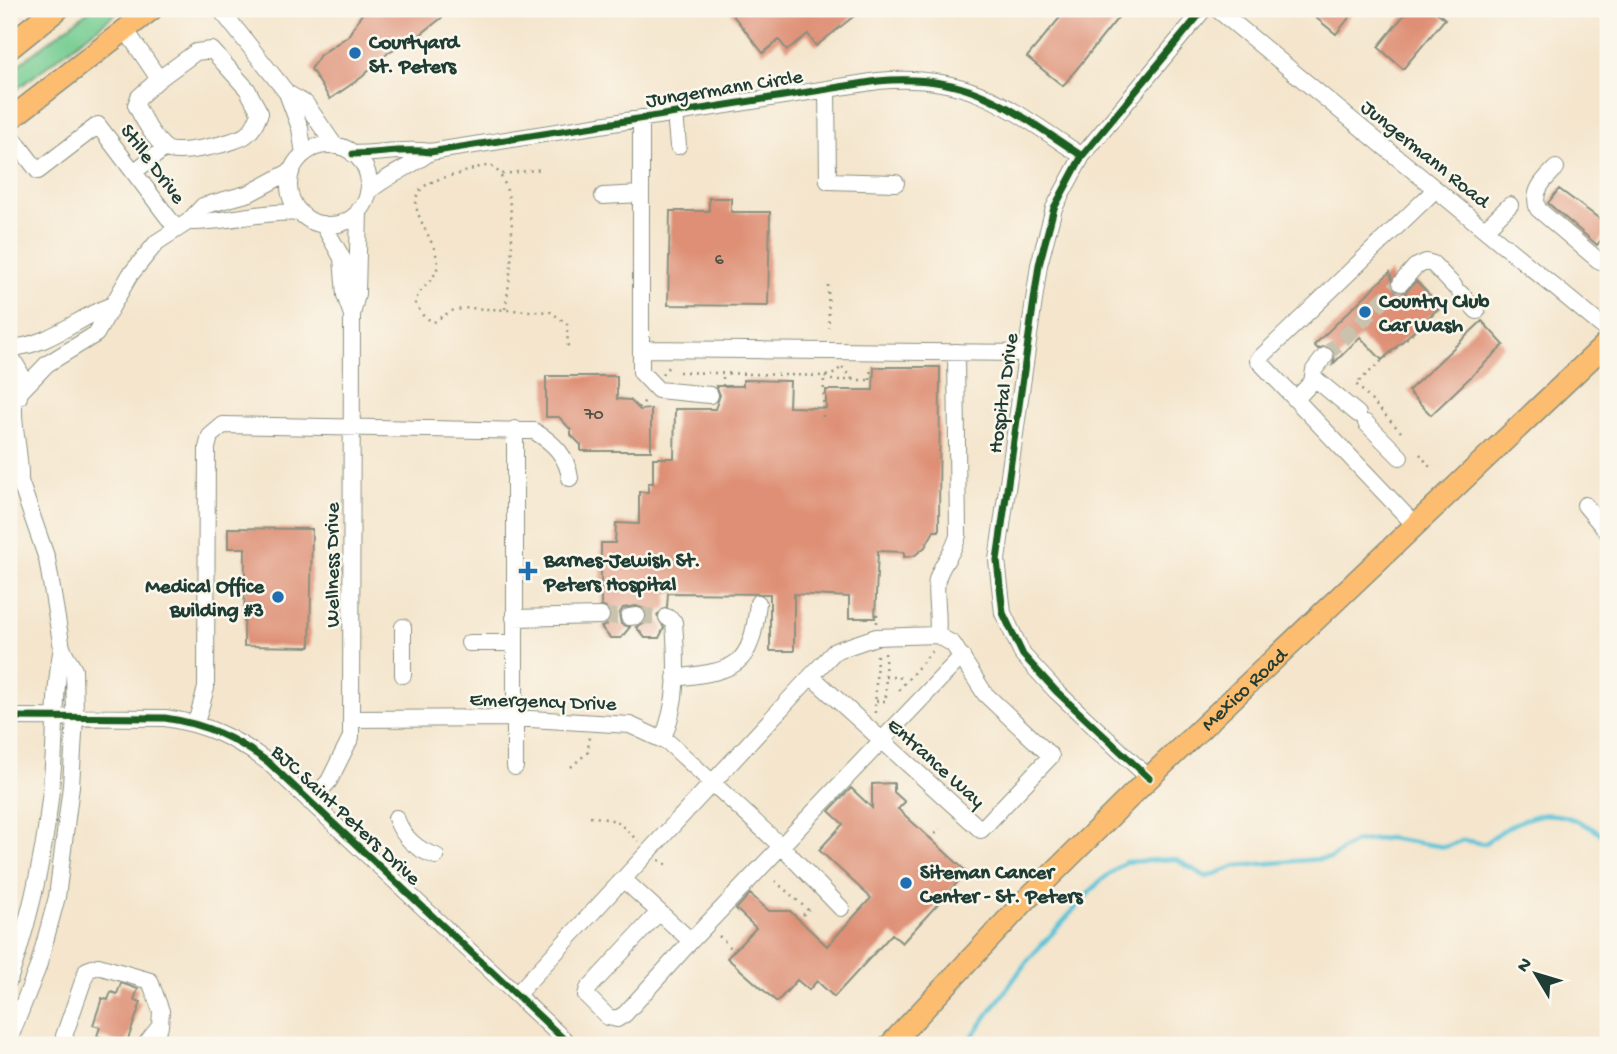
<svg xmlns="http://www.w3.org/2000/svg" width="1617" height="1054" font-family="'Gochi Hand',sans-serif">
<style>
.green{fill:#74cc92;stroke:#4a8463;stroke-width:2}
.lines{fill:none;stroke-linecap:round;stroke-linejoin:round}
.stream{stroke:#5bc3d8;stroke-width:4.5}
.building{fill:#de8f75}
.minor-tunnel{stroke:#c9c3ae;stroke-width:16;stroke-dasharray:16 8;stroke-linecap:butt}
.minor-casing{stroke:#8a9180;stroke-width:18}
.major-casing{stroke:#8a9180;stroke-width:24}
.highway-casing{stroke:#8a9180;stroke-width:27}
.path{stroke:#8a9180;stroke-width:2.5;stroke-dasharray:2 5;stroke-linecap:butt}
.minor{stroke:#fff;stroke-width:16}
.major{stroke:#fcbd6f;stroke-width:21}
.highway{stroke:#fcbd6f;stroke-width:24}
.cycleway-casing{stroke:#fbf7ec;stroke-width:11}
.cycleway{stroke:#1b5e20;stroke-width:7}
.poi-dot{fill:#1f6fb2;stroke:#fbf7ec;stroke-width:2.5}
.labels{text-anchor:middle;stroke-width:5;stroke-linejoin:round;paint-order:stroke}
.number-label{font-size:18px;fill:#4f5244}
.poi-label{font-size:21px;font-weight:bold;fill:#1f3d34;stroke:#fbf7ec;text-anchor:start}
.street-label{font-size:21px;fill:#1f3d34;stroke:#fbf7ec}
</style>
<rect width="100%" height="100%" fill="#fbf7ec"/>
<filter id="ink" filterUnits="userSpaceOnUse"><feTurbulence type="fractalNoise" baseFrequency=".0143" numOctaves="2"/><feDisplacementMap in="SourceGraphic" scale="14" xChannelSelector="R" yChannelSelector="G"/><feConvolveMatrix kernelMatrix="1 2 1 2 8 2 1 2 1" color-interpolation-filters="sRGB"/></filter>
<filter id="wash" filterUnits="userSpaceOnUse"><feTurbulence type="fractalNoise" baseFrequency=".00686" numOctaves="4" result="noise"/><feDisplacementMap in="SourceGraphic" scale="28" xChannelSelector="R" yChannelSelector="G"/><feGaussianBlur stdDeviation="1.57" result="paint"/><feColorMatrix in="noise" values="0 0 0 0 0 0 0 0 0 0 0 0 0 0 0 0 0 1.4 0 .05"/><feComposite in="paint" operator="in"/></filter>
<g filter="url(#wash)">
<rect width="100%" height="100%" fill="#f4e5cc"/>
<!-- green -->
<path class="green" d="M91,9H122L9,95V72Z"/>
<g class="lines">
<!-- stream -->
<path class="stream" d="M966,1045L1027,961L1099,882L1125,862L1175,859L1207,877L1236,866L1331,858L1354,842L1388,838L1445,847L1463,840L1484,844C1530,808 1560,803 1608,839"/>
</g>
<g id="blocks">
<!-- building -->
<path class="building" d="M365,9H453L407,45L406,42L389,52L362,77L330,99L311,69L320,55L348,36Z
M728,9H863L816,46L808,34L787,50L779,40L763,53Z
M1067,9H1125L1063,86L1027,57Z
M1305,9H1356L1336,34Z
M1409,9H1433L1445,19L1403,69L1378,47Z
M1559,189L1608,225V231L1597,245L1548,203Z
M709,198H731V212H770L768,306L668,305L670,211H709Z
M1390,272L1395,291L1405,293L1416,281L1441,306L1382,360L1360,337L1333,364L1335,357L1332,348L1326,346L1318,349L1314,345Z
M1482,321L1504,345L1431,415L1408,391Z
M874,367H940L939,531H934L925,547L914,556L904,557V552L878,551L875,618H849V597L794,594V651H770V594L668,593L667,607L657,615L664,628L659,638H645L636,627L644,624L647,615L645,609L636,606L623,608L619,614L621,624L630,627L621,638H610L601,627L607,625L611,616L610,610L601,606V543H615L616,523L639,524V492H648V483H653V458H674L675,409H715L720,395L716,386H743V380L790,381L789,407L826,408V390H873Z
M546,376H617V399L630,400L640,410L651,409V451H581V445L571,435V430L559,417H546Z
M228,528L312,529L310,647L244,646L245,548H228Z
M894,783V792L905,802L898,809L967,872L902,943L892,934L834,997L817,981L809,990L797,980L777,1002L727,958L756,928L736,909L750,894L769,911H790L827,946L871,898L819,850L843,824L829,811L851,788L872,808V784Z
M121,983L138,989L134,1000L141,1002L126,1045L97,1036L100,1027L93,1025L102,998L108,1000L111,992L117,994Z"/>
</g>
</g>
<g filter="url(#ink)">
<use href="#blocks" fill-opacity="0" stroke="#8a9180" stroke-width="2"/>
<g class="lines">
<!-- minor-tunnel -->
<path class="minor-tunnel" d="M1325,356L1401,283
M601,616L629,617
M637,616L667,617"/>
<defs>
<path id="minor" d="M220,9L287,93L306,104L335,146
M1217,9L1608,331
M125,29L159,79L139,97L136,105C142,118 155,141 167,149C178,156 235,143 246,135C254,129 256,122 260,113L247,89L212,50L196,52L159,79
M827,89L828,181L896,183
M287,93L300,128L304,154
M675,113L678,146
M641,118V372L658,390L710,395
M9,133L38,171L98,125L176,228
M289 185a40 40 0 1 1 80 0a40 40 0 1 1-80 0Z
M353,154C379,154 405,148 430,152L878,81C969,72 1011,109 1082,156
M1556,168C1545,179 1531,191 1538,209L1598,260L1608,264
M135,171L165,148
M368,192C387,175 410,168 430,152
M603,196L641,194
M188,222C226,223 262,210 301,213
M323,224L342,258L345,295L352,315
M1485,229L1510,205
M1401,283L1415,267L1426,262L1433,264L1454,286
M1460,293L1477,311
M9,348C49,346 75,319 110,306
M642,349L1026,353
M9,353L20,372L19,397
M1313,377L1358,414
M20,392L47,364L96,334L130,275L157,242L188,222L203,206L250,193L291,171
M1296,399L1312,382L1314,370L1325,356
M14,406C13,432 21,455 20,481
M1366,423L1400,457
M9,469L20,481L47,559L62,648L74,670L75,716L71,786L57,897L38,967L9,1040
M1585,505L1608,533
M1414,524L1258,360L1436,189
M629,617L637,616
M514,618L601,616
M403,627V675
M937,635C940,617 934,594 937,580C941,563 955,552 958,535L956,352
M469,643H514
M675,678C736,670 751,669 758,603
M9,717L165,718C206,724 235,738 268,762L570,1045
M352,719L514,718L630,725L669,743L781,846L841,908
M196,723L206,688L207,448L210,436L223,425L534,431C554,443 567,456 570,478
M662,740C679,703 677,661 674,622L667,617
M515,767V429
M1149,778L1056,691L1023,655L1003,613L997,560L1039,265L1054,208L1082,156L1204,9
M310,802L329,781L351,737L352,315L357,294L359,210
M396,818C403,837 417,850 436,856
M623,879L691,941L962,656
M659,912L588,989L586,995L608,1017L617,1019L625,1014L691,941
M9,980C33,910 48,840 53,766C56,726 54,687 62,648
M516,995L811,676L835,651L876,637L937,635L953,644L985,694L1051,756L981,830L811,676
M69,1045L64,1036L87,970L98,966L150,981L161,1011L160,1026L145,1045"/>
<g id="major">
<path d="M9,120L152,9"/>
<path id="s1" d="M890,1045L1024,902L1149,778L1608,342"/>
</g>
<path id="highway" d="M9,47L56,9"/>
</defs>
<!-- minor casing -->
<use href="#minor" class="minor-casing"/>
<!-- major casing -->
<use href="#major" class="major-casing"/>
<!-- highway casing -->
<use href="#highway" class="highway-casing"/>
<!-- path -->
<path class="path" d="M502,174L543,169
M828,285L829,328
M505,309C511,277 522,187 492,166C477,165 469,172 455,175C381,190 434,226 438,264C436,281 419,287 415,303L424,317L434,322L451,311L468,308L551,312L567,324L568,348
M842,367L853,380
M679,372L824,376L832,375L843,366
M662,374L671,364
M870,380L871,366
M723,386V374
M638,408L646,400
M823,417L824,376L832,380H873
M1401,432L1356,384L1447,302
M1420,454L1432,470
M877,623V610
M885,677H899L904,681
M899,690L932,651
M876,701H886L885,651
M875,713L877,653
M571,767L588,752L589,736
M590,816L617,821L638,841
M930,839L940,829
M659,860L671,867
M775,881L808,910L799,919
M719,936L734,951"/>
<!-- minor -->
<use href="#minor" class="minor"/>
<!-- major -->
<use href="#major" class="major"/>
<!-- highway -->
<use href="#highway" class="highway"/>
<defs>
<path id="cycleway" d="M353,154C379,154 405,148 430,152L878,81C969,72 1011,109 1082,156
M9,717L165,718C206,724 235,738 268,762L570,1045
M1149,778L1056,691L1023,655L1003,613L997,560L1039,265L1054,208L1082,156L1204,9"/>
</defs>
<!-- cycleway casing -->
<use href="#cycleway" class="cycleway-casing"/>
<!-- cycleway -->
<use href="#cycleway" class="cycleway"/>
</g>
</g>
<!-- markers -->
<g class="poi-dot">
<circle cx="355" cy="53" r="7"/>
<circle cx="1365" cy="312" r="7"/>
<path d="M524.5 560.5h7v7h7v7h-7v7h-7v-7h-7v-7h7z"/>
<circle cx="278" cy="597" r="7"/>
<circle cx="906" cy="883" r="7"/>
</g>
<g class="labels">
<!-- number labels -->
<g class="number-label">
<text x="719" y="264">6</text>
<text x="594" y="419">70</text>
</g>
<!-- poi labels -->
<g class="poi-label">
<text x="369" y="48">Courtyard<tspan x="369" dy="24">St. Peters</tspan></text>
<text x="1379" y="307">Country Club<tspan x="1379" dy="24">Car Wash</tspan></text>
<text x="544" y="566">Barnes-Jewish St.<tspan x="544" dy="24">Peters Hospital</tspan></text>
<text x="264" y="592" text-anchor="end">Medical Office<tspan x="264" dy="24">Building #3</tspan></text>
<text x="920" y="878">Siteman Cancer<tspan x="920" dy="24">Center - St. Peters</tspan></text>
</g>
<!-- street labels -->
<g class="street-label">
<text transform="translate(724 87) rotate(-9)" y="7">Jungermann Circle</text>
<text transform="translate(1426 153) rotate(39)" y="7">Jungermann Road</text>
<text transform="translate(154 163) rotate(53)" y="7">Stille Drive</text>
<text transform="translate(1002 393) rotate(-82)" y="7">Hospital Drive</text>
<text transform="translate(331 565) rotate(-90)" y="7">Wellness Drive</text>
<text dy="7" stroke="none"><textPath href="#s1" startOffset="502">Mexico Road</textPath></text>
<text transform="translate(543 700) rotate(2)" y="7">Emergency Drive</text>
<text transform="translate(937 762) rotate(42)" y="7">Entrance Way</text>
<text transform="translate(347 814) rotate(43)" y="7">BJC Saint Peters Drive</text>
</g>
</g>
<!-- margin -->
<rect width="1617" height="1054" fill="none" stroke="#fbf7ec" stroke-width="35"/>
<!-- north arrow -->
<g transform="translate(1536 974) rotate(308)" stroke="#fbf7ec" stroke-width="5" paint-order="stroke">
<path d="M0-5L12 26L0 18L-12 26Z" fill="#1f3d34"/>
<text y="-10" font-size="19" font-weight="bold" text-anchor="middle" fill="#1f3d34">N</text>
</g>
</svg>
